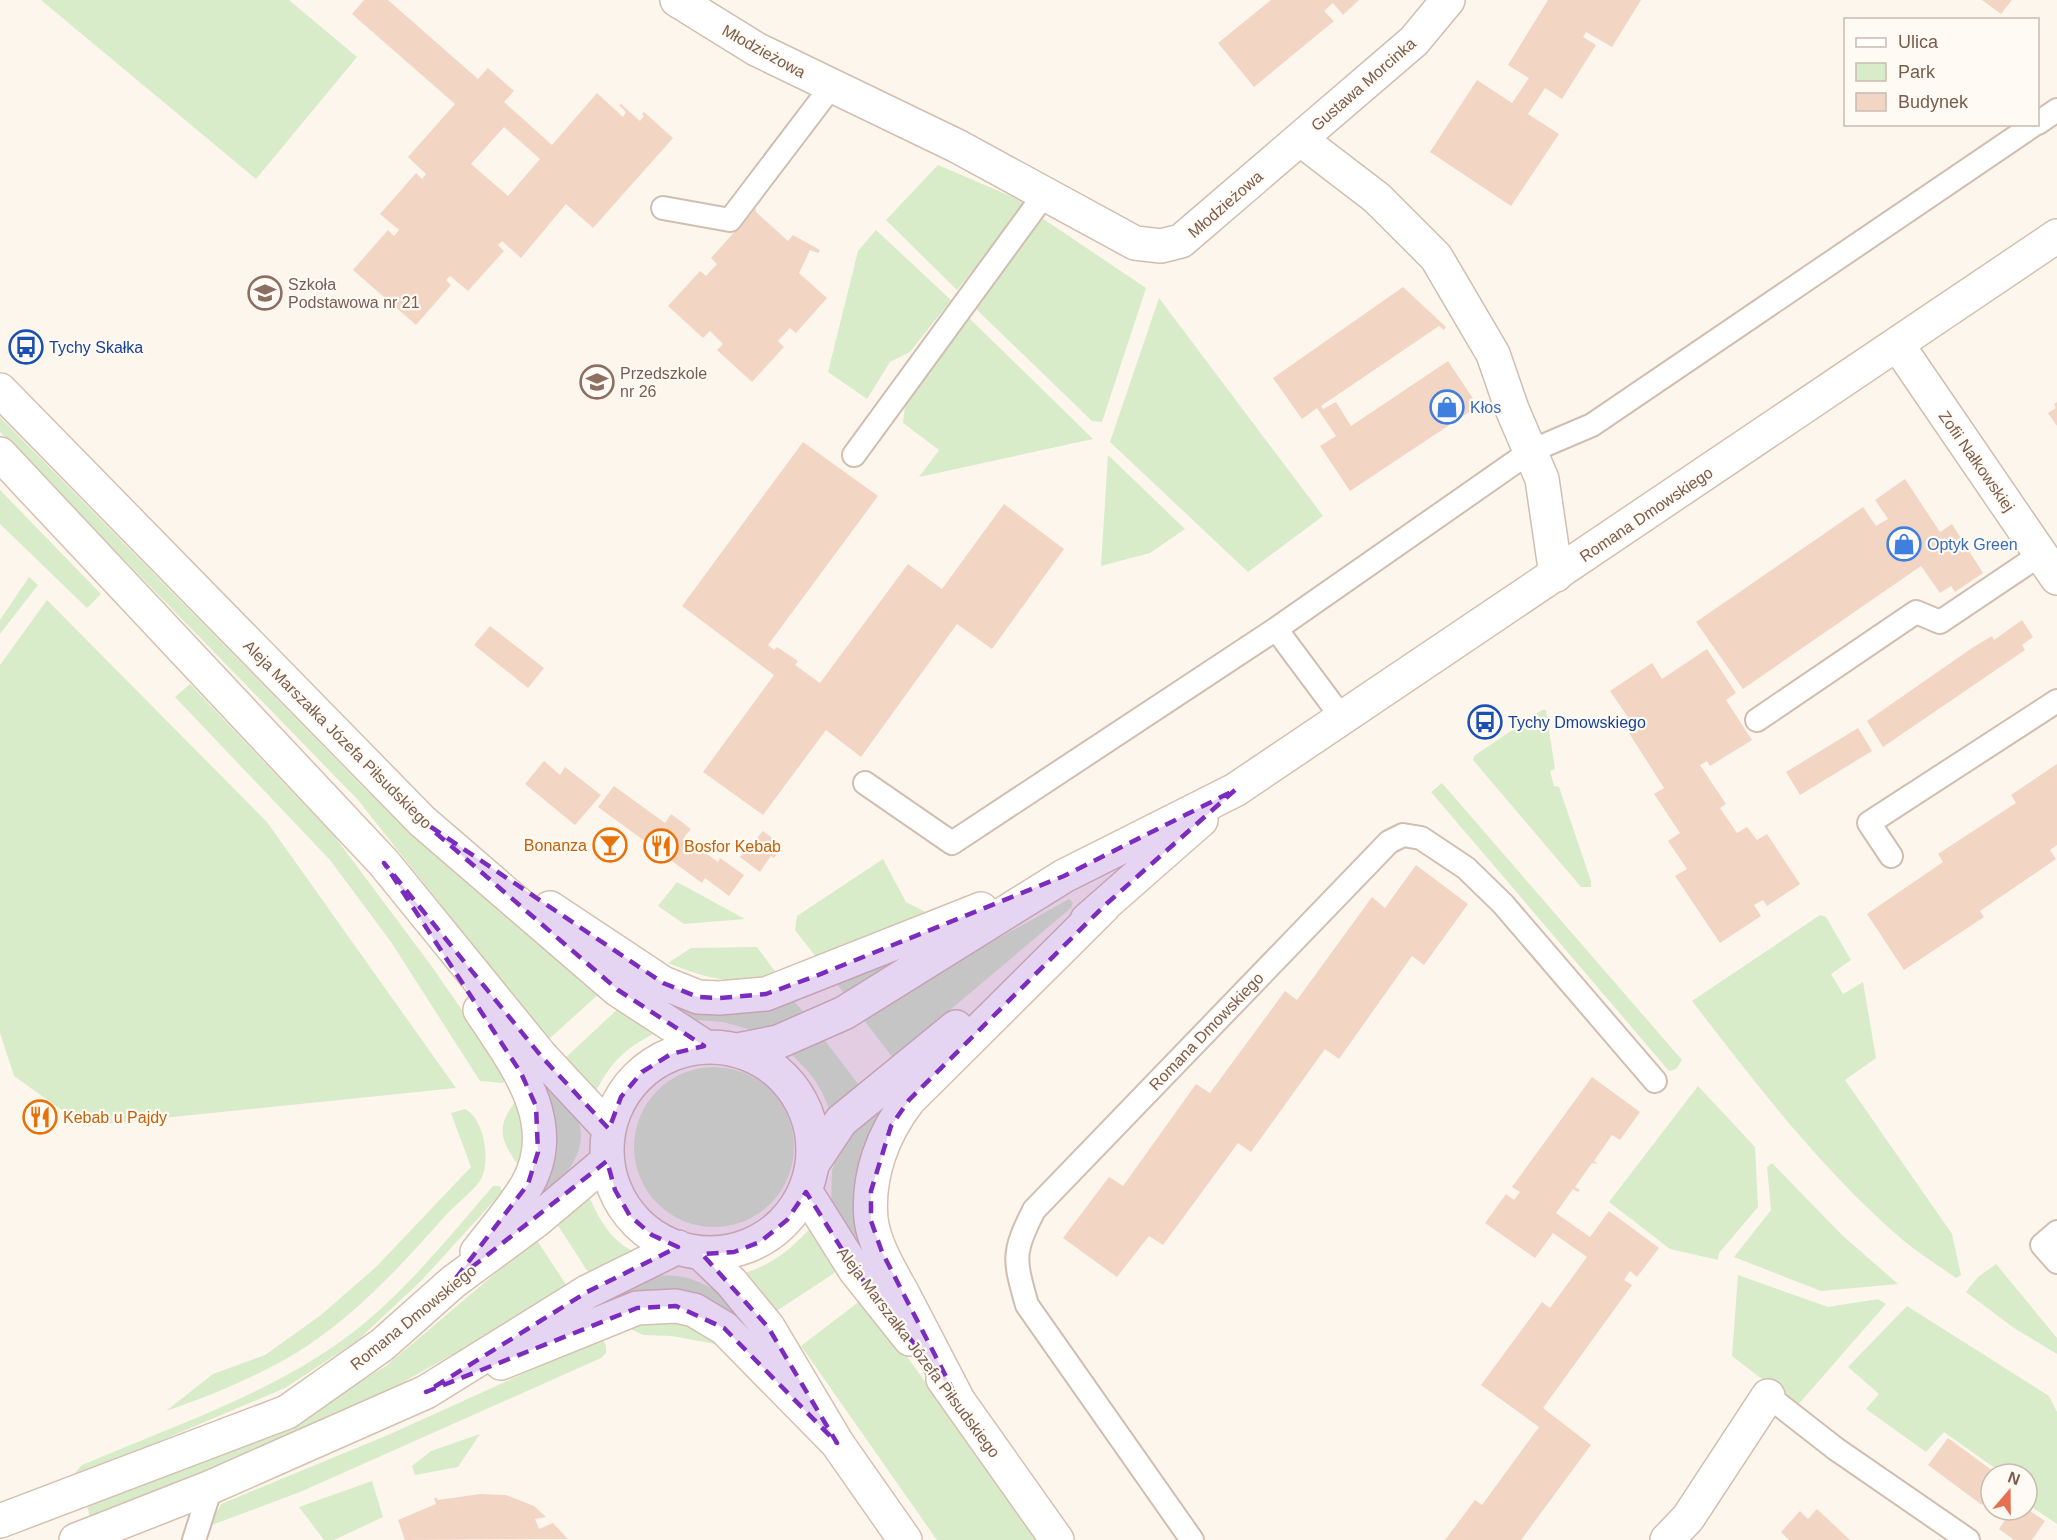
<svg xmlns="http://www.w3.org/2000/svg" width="2057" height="1540" font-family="Arial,sans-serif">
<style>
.green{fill:#d8ecc9}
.building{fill:#f3d5c3;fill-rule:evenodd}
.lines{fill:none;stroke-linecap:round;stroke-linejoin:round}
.lane-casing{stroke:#d1beb0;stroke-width:26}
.street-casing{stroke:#d1beb0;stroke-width:36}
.secondary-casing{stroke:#d6c0b0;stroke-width:36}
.lane{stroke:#fff;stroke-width:22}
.street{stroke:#fff;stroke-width:33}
.secondary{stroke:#fff;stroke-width:33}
.marked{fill:#7b2cbf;fill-opacity:0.2;stroke:#7b2cbf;stroke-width:4.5;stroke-dasharray:12 8;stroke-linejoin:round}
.labels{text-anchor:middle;stroke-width:4.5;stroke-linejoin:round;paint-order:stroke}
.street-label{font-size:16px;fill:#7a5c4d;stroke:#fffaf3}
.education-label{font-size:16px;fill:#785e54;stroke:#fffaf3;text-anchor:start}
.transit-label{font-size:16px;fill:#164399;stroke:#fffaf3;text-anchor:start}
.shop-label{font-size:16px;fill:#366cbe;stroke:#fffaf3;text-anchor:start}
.food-label{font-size:16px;fill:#c56008;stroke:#fffaf3;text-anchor:start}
</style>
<rect width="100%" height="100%" fill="#fdf6ec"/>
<!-- green -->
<path class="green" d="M41,0H289L357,57L256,179Z
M938,165L1027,203L957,290L886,220Z
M1039,216L1146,288L1102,422L1092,421L972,305Z
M876,230L951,300L910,352L890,362L867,399L828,372L858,251Z
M1159,298L1323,516L1248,572L1110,442Z
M966,315L1093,439L919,477L939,450L903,423L906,398Z
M0,417L368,792L603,990L548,1040L358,800L0,432Z
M1108,455L1185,529L1150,553L1101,566Z
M0,490L101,594L87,608L0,524Z
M29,577L38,585L0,634V620Z
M47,600L267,822L456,1088L84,1126L14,1076L0,1033V665Z
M190,684L335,837L430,964L508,1076L503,1083L480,1081L391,942L330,860L175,697Z
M1542,710H1546L1555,769L1550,771L1554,786L1559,787L1591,881V887H1581L1473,760L1474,756Z
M1442,783L1682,1060L1676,1069L1669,1071L1431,792Z
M883,859L906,902L932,915L820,962L795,930L797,916Z
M677,882L745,919L684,924L658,906Z
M1069,899L1073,903L1071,908L893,1058L860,1015Z
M1820,915L1826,917L1851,960L1831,974L1843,994L1863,982L1876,1058L1845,1080L1952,1234L1961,1275L1956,1278C1939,1266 1920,1254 1904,1241C1822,1171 1757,1085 1692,1001Z
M757,947L779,977C730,983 715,982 668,963L691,948Z
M918,949L846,996L836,983Z
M650,985L713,1010L753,1013L793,1000L807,1016L778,1029L755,1031L723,1022L697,1020L678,1015Z
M622,1005L655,1033C624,1049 611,1062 595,1093L563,1060Z
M823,1038L859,1085L830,1112C822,1086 809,1071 790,1053Z
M634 1147a80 80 0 1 1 160 0a80 80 0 1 1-160 0Z
M546,1075C556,1088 570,1103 577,1118C592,1150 562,1179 543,1200L534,1192L540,1086Z
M1698,1086L1755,1147L1758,1207L1719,1253L1718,1260L1670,1249L1609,1202Z
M518,1098L524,1137L518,1165C498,1137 497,1125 518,1098Z
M874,1105L884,1116L866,1144L856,1172L863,1255L831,1210L832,1170L847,1132Z
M465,1109C485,1119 492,1165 479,1182C470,1194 456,1204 446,1215C404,1262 361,1310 307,1346C268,1372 211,1396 166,1411L213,1374L265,1355L321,1315L376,1267L471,1167L451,1113Z
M1772,1163L1843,1236L1898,1284L1821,1291L1734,1257L1771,1210L1767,1167Z
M493,1186H500L502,1192L421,1281L357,1341L285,1388L80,1475L75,1473L82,1465C172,1426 269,1395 348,1336C403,1295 448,1238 493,1186Z
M586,1195C592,1200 592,1204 596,1211C604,1227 615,1242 631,1250L630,1255L590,1275L557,1224Z
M812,1226L842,1268L775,1312L742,1274C773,1264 791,1250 812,1226Z
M536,1239L569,1289L398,1385L287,1436L91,1518L87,1507L283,1427L386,1366Z
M1996,1264L2057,1338V1354L2014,1328L1966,1292L1978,1277Z
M644,1275C659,1276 678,1274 691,1279C711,1286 741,1303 749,1323L744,1327C686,1287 681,1281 613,1305L605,1294Z
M1738,1275L1828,1307L1878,1299L1886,1304L1797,1406L1732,1356Z
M865,1297L1037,1540H937L801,1346Z
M1907,1306L2049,1396L2057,1412V1524L2027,1504V1474H2003L1944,1432L1926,1452L1866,1409L1879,1394L1848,1367Z
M646,1319C684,1320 694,1324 726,1346L672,1336L643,1335L626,1327Z
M602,1338L606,1346V1353L601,1358L300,1492L209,1526L221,1504L388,1435Z
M480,1434L458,1467L415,1475L412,1466L431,1451Z
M372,1481L383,1517L334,1540H324L299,1507Z"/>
<!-- building -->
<path class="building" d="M364,0H388L478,79L488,68L514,91L504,102L552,145L597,93L623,117L626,112L619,105L621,104L640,121L644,116L642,114L644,112L673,138L593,228L566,204L521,258L502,241L498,245L504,251L468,291L450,276L446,280L451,285L416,325L353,270L388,230L394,236L399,230L380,214L416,173L422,179L426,174L408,157L455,104L352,14ZM504,127L540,159L508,196L471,164Z
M1271,0H1359L1343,15L1333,3L1324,11L1334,21L1254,87L1218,43Z
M1548,0H1641L1612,47L1586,32L1583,37L1596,45L1562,99L1545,88L1528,114L1559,134L1511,206L1430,152L1477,80L1512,103L1529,78L1508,65Z
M1982,0H2012L2001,14Z
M756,208V212L788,241L793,235L820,250L818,253L810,250L799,273L827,298L796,333L790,328L778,341L784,347L752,382L717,350L723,344L710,331L703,338L668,306L700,271L706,276L717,264L711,258Z
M1403,287L1446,327L1444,330L1439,326L1321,406L1323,409L1336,402L1351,426L1448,361L1478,406L1350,491L1320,446L1336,436L1317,408L1302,419L1273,378Z
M2057,402V426L2048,413L2056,408L2054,404Z
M803,442L878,496L768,645L774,650L777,647L798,661L795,665L820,683L908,564L942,589L1004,504L1064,549L992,649L957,624L861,757L826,730L763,815L703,772L774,675L682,606Z
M1905,479L1940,532L1952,524L1983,573L1955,592L1951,586L1940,593L1921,566L1743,689L1696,622L1863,507L1876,526L1888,519L1875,500Z
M2022,620L2033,637L2022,645L2025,650L1883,747L1867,721L1972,648L1992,636L1994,640Z
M490,626L544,668L528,688L474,645Z
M1707,649L1736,693L1726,700L1752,740L1710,766L1707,761L1700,765L1726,804L1720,808L1737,833L1747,827L1757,840L1767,834L1800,884L1767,906L1763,900L1754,905L1761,916L1720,943L1675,876L1687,869L1668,841L1680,833L1654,794L1664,788L1629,733L1636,729L1610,691L1652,663L1662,679Z
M1858,728L1872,751L1800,795L1786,772Z
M544,761L560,775L565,767L601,795L575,825L525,784Z
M2057,764V845L2050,850L2056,859L1980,911L1984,917L1904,970L1867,914L1943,862L1938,854L2016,803L2011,795Z
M614,786L665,823L671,814L691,829L684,837L718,862L720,858L744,875L729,896L705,878L702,883L598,807Z
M763,831L783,846L774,858L771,856L760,872L740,857Z
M1416,865L1468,904L1424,965L1412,956L1339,1059L1325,1049L1251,1152L1238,1143L1163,1245L1149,1236L1117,1277L1063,1238L1109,1177L1123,1186L1196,1084L1210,1093L1285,991L1297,1000L1372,897L1385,908Z
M1592,1077L1640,1112L1620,1140L1612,1135L1594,1161L1598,1164L1592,1163L1575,1187L1580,1190L1578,1192L1573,1189L1556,1213L1590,1237L1609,1211L1659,1248L1637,1277L1630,1271L1624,1280L1632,1285L1543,1408L1591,1445L1521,1540H1445L1475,1500L1482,1505L1539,1427L1481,1385L1542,1302L1550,1308L1587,1257L1553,1233L1535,1258L1485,1223L1506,1194L1514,1200L1520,1192L1512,1187Z
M1948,1438L1997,1474H1991V1493L1982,1505L1928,1465Z
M480,1494L506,1495L534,1506L546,1517L535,1519L539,1529L553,1523L568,1539L405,1540L398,1520L436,1504L434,1498H437L438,1500Z
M1817,1509L1850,1540H1789L1781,1532L1800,1511L1808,1519Z
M2027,1509L2045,1521L2032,1540H2014L1999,1529L2012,1510Z"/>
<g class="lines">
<defs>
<path id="lane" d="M2038,123L2057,110
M663,208L730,220L831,87
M854,455L1044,195
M1276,629L1343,719
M1757,720L1916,612L1940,622L2041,554
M865,783L952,843L1276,629L1531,451L1592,425L2035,124
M1891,856L1869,823L2057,701
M2057,1232L2042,1245L2057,1262
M1768,1396L1836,1449L1968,1540
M194,1540L211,1487
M1192,1540L1027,1305C1014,1259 1012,1254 1034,1210L1389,842L1403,835L1421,838L1466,868L1503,904L1655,1081"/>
<path id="street" d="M677,0L756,49L957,146L1135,243L1161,246L1181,241L1414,41L1448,0
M1300,139L1377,198L1436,257L1493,354L1512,409L1542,479L1556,575
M1897,344L2057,578
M1667,1540L1688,1518L1768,1396"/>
<path id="secondary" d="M0,390L422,821L618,990L704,1046
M0,454L384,863L541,1056L609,1129
M550,908L663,983L698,997L719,998L766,994L981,909
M1087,920L1201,820
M607 1150a103 103 0 1 1 206 0a103 103 0 1 1-206 0Z
M738,1050L778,1042L844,1013L1064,876L1235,790L2057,236
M813,1163L841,1121L956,1027
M806,1192L855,1270L910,1339
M477,1252C494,1230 513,1209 527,1185C563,1122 514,1062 480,1010
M702,1254L731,1282L768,1327L837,1443L905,1540
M501,1363L637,1308L676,1306L694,1310L724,1328L837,1443
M943,1379L1057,1540
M956,1396C938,1362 921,1328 903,1294C891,1272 874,1245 871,1219C867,1176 883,1133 909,1100L1104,906
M0,1521L287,1412L382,1345L453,1282L537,1220L607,1161
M76,1540L211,1487L426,1392L587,1292L678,1247"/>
</defs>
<!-- lane casing -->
<use href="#lane" class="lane-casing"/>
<!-- street casing -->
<use href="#street" class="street-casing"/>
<!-- secondary casing -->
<use href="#secondary" class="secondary-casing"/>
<!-- lane -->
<use href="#lane" class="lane"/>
<!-- street -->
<use href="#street" class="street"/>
<!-- secondary -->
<use href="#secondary" class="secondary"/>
</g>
<!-- marked area -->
<path class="marked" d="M1235,790L1104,906L909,1100L891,1126L871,1191V1221L882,1252L956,1396L855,1270L806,1192L787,1220L760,1242L734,1252L702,1254L768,1327L837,1443L724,1328L676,1306L637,1308L426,1392L587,1292L678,1247L652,1235L630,1216L615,1190L607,1161L453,1282L528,1184L538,1152L536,1106L521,1073L384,863L541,1056L609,1129L621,1097L642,1072L671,1054L704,1046L618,990L422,821L663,983L698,997L719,998L766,994L816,976L1064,876Z"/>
<!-- icons -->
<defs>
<symbol id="school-ring" viewBox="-11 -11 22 22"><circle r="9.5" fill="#fffaf3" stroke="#8d6e63" stroke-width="1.5"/><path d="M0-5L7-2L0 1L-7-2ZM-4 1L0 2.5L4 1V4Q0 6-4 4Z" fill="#8d6e63"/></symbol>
<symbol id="bus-ring" viewBox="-11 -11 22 22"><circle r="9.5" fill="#fffaf3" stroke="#1a4fb4" stroke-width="1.5"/><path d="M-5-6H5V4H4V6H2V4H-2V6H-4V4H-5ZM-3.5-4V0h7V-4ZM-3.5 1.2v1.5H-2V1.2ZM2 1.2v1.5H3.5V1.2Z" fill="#1a4fb4"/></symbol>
<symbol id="shop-ring" viewBox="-11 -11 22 22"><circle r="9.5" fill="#fffaf3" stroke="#3f7fe0" stroke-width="1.5"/><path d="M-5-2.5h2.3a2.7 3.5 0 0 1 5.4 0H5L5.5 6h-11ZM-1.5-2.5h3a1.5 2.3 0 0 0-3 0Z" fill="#3f7fe0"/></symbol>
<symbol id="bar-ring" viewBox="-11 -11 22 22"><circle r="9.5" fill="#fffaf3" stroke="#e8710a" stroke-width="1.5"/><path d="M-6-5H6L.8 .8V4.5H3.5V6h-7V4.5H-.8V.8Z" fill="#e8710a"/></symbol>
<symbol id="restaurant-ring" viewBox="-11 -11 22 22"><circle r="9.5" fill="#fffaf3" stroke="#e8710a" stroke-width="1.5"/><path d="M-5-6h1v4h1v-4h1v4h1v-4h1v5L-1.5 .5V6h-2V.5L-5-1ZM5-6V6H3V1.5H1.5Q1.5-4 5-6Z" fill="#e8710a"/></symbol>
</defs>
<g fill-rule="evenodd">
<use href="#school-ring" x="246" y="274" width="38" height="38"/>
<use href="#bus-ring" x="7" y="328" width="38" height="38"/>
<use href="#school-ring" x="578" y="363" width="38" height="38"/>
<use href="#shop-ring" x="1428" y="388" width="38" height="38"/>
<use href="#shop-ring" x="1885" y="525" width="38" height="38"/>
<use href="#bus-ring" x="1466" y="703" width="38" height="38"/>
<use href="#bar-ring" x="591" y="826" width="38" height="38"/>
<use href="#restaurant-ring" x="642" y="827" width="38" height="38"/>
<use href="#restaurant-ring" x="21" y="1098" width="38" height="38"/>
</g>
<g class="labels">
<!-- street labels -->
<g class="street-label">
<text transform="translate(764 51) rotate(29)" y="6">Młodzieżowa</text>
<text transform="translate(1363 84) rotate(-41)" y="6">Gustawa Morcinka</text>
<text transform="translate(1225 204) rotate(-41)" y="6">Młodzieżowa</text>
<text transform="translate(1977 461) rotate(55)" y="6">Zofii Nałkowskiej</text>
<text transform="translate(1646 514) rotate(-34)" y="6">Romana Dmowskiego</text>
<text transform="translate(338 734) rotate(45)" y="6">Aleja Marszałka Józefa Piłsudskiego</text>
<text transform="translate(1206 1031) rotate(-46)" y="6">Romana Dmowskiego</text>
<text transform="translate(413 1317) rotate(-39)" y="6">Romana Dmowskiego</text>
<text transform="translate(919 1352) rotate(53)" y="6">Aleja Marszałka Józefa Piłsudskiego</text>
</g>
<!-- education labels -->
<g class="education-label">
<text x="288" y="290">Szkoła<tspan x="288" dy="18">Podstawowa nr 21</tspan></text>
<text x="620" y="379">Przedszkole<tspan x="620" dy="18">nr 26</tspan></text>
</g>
<!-- transit labels -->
<g class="transit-label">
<text x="49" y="353">Tychy Skałka</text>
<text x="1508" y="728">Tychy Dmowskiego</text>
</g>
<!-- shop labels -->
<g class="shop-label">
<text x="1470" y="413">Kłos</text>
<text x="1927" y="550">Optyk Green</text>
</g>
<!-- food labels -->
<g class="food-label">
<text x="587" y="851" text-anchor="end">Bonanza</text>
<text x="684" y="852">Bosfor Kebab</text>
<text x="63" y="1123">Kebab u Pajdy</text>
</g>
</g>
<!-- legend -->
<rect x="1844" y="18" width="195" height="108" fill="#fffaf3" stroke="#cabbb1" stroke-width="1.5"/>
<rect x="1856" y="38" width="30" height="9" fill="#ffffff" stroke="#cabbb1" stroke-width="1.5"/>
<text x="1898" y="48" font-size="18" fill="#7a5c4d">Ulica</text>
<rect x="1856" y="63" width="30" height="18" fill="#d8ecc9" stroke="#cabbb1" stroke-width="1.5"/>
<text x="1898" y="78" font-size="18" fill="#7a5c4d">Park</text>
<rect x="1856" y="93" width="30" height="18" fill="#f3d5c3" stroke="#cabbb1" stroke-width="1.5"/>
<text x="1898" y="108" font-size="18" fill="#7a5c4d">Budynek</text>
<!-- north arrow -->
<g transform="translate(2009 1492) rotate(20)"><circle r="28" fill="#fffaf3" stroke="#cabbb1" stroke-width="1.5"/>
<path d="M0-4.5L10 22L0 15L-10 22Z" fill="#e76f51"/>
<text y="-9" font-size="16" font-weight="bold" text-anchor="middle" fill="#7a5c4d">N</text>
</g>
</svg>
